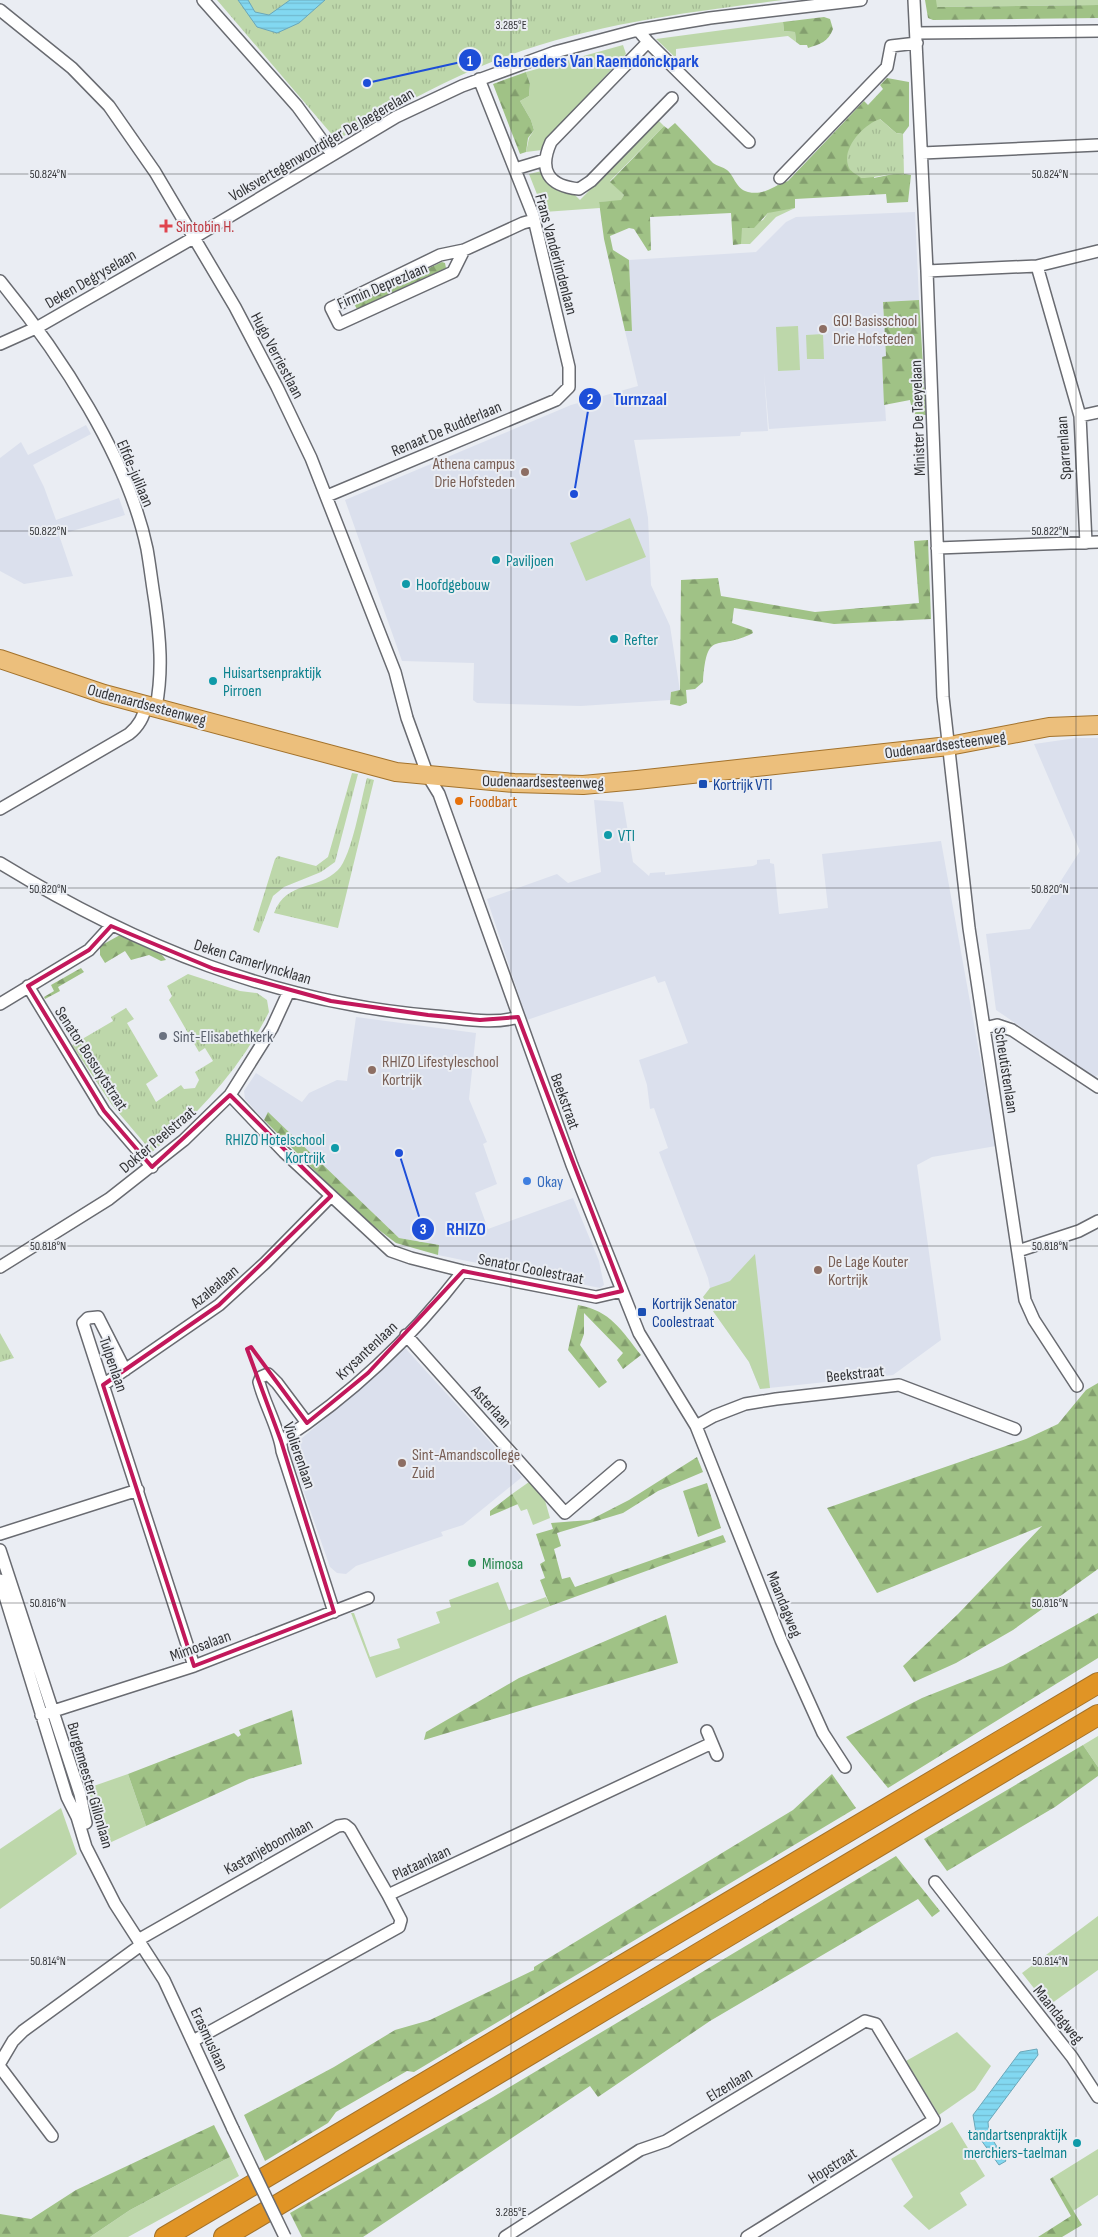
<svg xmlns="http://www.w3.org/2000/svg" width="1098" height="2237" font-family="'Sofia Sans Condensed',sans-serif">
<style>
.built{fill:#dbe0ed}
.green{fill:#bdd7aa}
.forest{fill:url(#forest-firs)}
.park{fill:url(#park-tufts)}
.water{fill:url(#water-rules);stroke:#6aa7b9}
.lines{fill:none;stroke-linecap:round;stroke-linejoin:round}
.minor-casing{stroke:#696b71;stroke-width:14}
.primary-casing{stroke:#a3722b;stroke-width:20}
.motorway-casing{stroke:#a3722b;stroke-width:22}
.minor{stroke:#fff;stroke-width:11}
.primary{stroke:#ecbf7c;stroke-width:18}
.motorway{stroke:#e09425;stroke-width:20}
.minor-bridge-casing{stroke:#696b71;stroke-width:14;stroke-linecap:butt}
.minor-bridge{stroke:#fff;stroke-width:11}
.marked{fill:none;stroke:#c2185b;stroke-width:4;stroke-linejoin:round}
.ticks{fill:none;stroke:#333437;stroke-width:1;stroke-opacity:0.45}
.health-dot{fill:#e0444e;stroke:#eaedf3;stroke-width:2}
.education-dot{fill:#8d6e63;stroke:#eaedf3;stroke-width:2}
.culture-dot{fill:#0f9aa8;stroke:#eaedf3;stroke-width:2}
.transit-dot{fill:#1a4fb4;stroke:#eaedf3;stroke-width:2}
.food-dot{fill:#e8710a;stroke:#eaedf3;stroke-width:2}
.worship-dot{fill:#6b7280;stroke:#eaedf3;stroke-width:2}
.shop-dot{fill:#3f7fe0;stroke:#eaedf3;stroke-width:2}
.leisure-dot{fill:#2e9e5b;stroke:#eaedf3;stroke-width:2}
.labels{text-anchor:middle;stroke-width:4;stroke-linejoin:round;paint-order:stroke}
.street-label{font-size:16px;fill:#333437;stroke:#eaedf3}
.health-label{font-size:16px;fill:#be3a42;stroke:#eaedf3;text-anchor:start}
.education-label{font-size:16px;fill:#785e54;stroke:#eaedf3;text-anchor:start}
.culture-label{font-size:16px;fill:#0d838f;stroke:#eaedf3;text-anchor:start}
.transit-label{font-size:16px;fill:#164399;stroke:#eaedf3;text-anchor:start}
.food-label{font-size:16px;fill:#c56008;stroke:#eaedf3;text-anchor:start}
.worship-label{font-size:16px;fill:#5b616d;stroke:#eaedf3;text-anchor:start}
.shop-label{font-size:16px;fill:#366cbe;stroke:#eaedf3;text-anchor:start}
.leisure-label{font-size:16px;fill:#27864d;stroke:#eaedf3;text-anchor:start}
.ticks-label{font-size:12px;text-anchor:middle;fill:#333437;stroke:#eaedf3;stroke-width:4;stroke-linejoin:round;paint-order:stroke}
.leader{fill:none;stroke:#1d4ed8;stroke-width:2}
.callout-dot{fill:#1d4ed8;stroke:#eaedf3;stroke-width:2}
.mark-label{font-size:15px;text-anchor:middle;font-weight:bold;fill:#fff}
.callout-label{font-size:18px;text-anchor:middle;font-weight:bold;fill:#1d4ed8;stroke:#eaedf3;stroke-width:4;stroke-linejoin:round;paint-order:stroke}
</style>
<defs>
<pattern id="forest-firs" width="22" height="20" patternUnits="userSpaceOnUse" patternTransform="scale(1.25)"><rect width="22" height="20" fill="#a0c286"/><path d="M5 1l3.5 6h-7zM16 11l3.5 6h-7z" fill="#839e6e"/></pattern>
<pattern id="park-tufts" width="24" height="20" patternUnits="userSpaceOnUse" patternTransform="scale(1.25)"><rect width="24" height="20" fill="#bdd7aa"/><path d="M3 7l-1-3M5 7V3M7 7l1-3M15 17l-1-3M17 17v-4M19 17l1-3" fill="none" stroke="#a3b993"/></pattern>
<pattern id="water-rules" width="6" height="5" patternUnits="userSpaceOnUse" patternTransform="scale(1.25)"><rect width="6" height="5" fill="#82d8f1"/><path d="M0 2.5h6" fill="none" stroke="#71bacf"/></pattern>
</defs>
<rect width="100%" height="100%" fill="#eaedf3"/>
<!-- built -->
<path class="built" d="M915,212L919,300L883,302L886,357H882L886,421L769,429L764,373L768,431L741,432L740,436L634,440L648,518L651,585L670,626L680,691L671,692L670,700L581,706L477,703L473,700L474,663L402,661L345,500L571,405L638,386L625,331L632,330L629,260L756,252L786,222L796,217Z
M86,425L91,434L33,465L44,487L56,520L119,498L125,515L59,535L73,576L24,584L0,571V458L21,442L28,455Z
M1076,738H1098V1075L1095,1077L996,1010L986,934L1030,929L1080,851L1034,744Z
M594,800L623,802L633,862L649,876L650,873L665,872V875L753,866L757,864V860L770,859V863L774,864L779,914L828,908L822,854L941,841L996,1146L932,1157L917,1165L941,1340L893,1375L760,1389L749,1362L703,1297L710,1288L708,1278L659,1152L668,1148L654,1108L650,1109L647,1085L639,1060L688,1043L665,981L658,983L655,976L527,1020L487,899L557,874L568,883L601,872Z
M356,1017L476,1033L469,1099L487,1142L483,1144L497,1184L475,1193L488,1229L573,1198L599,1261L604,1285L600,1288L438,1255L439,1245L399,1238L268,1113L264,1120L245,1099L244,1091L256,1073L302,1102L309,1093L337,1080L347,1081Z
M400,1348L406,1349L522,1477L463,1525L441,1532L443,1536L356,1566L346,1574L337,1573L330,1567L289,1449L341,1405Z"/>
<!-- green -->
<path class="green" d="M936,0H1098V5L936,7Z
M783,22L784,31L795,32L796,42L788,36L676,49V58L656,39Z
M623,45L626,54L544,142L542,150L526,152L529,138L534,130L531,120L520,101L529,96L530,84L526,72Z
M658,120L664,126L610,181L624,195L621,201L599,202L600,208L544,212L529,174L542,171L557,189L573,193L580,200Z
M795,208L776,217L750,244H741V228L763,220L768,213L772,211Z
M798,326L800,370L778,371L776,327Z
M823,334L824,359H807L806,335Z
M630,518L646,557L586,581L570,543Z
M755,1254L770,1388L760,1389L749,1362L703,1297L710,1288L730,1281Z
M529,1482L544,1497L550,1518L533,1525L527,1509L521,1511L512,1494Z
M498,1582L509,1610L546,1597L550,1606L376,1678L351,1613H354L370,1657L400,1648L397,1639L440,1623L436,1612L451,1607L449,1600Z
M1098,1736V1767L1083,1745Z
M128,1774L146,1826L105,1845L88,1788Z
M61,1808L77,1854L0,1909V1849Z
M1098,1916V1970L1048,2006L1022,1973Z
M957,2032L991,2066L975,2090L939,2115L906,2061Z
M952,2122L985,2176L960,2193L967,2205L929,2230L903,2206L913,2197L891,2159Z
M1098,2149V2195L1073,2211L1053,2177Z
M230,2157L239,2176L128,2237H90L130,2210Z"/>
<!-- forest -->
<path class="forest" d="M925,0H936L937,7L1098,5V18L933,20L928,18Z
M824,17L830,19L833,29C828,42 820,44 808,48L807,45H800L796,42L795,32L784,31L783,22Z
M526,72L530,84L529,96L520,101L531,120L534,130L528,138L526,152L520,154L493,84Z
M887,78L909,82V126L903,134L896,133L880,119L874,178L898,173L911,175L908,202L887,203L886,194L795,199V208L768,213L754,228H742L741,244L733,245L731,213L650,217L651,250L648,251L634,229L629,228L610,236L613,250L629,260L632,331H625L604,239L599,202L621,200L624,195L610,182L664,126L668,129L675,123C688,136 700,150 713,163C717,166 723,167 727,170C735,177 736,189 748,192C765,196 774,185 788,181L864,101L868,105L883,89L880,85Z
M442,262L445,263L446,268L357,309L354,304L358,301Z
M919,300L926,415L913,414L910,400L884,405L882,357L886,356L883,302Z
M928,540L931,619L834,624L734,608L732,623L752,630L753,633C717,652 707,627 703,682L695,689L686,690L687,703L680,706L670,704L671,692L680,690L681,580L718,578L721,596L815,612L919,603L914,541Z
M120,935L162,955L166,960L161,961L149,955L131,960L125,951L105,963L100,955V946Z
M81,968L84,972L58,987L60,991L45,999L44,997L54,991L51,985Z
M268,1112L399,1238L439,1245L438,1255L396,1243L375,1227L339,1195L264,1120Z
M578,1305C611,1311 621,1330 641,1355L623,1369L617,1360L623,1353L584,1313V1334L580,1345L607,1382L599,1388L568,1350Z
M1098,1383V1569L1013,1630L956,1663L914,1682L903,1666L958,1614L1042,1526L877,1593L827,1508L1026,1439L1058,1424L1086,1390Z
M697,1457L703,1472L658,1491L623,1513L557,1533L561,1546L554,1549L562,1579L570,1577L575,1587L723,1535L726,1542L550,1606L540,1580L545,1578L540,1564L545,1561L536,1534L553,1529L551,1523L590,1520L629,1500Z
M707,1483L721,1528L698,1537L683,1491Z
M512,1494L518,1504L490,1516V1511Z
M1098,1613V1658L888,1788L846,1737L922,1698L1003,1666Z
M666,1615L678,1663L424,1740L426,1732L519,1678Z
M292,1710L302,1764L249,1779L146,1826L128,1774L234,1733L238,1737L241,1735L239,1730Z
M1083,1745L1098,1767V1776L1055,1807L947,1871L924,1839Z
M832,1774L856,1808L414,2072L407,2071L336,2112L328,2123L265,2161L244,2115L334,2067L395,2030L430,2020L534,1970V1967L793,1810Z
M896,1856L940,1911L932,1917L918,1899L710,2021L598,2097L590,2086L363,2237H302L290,2213L493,2097Z
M214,2125L230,2157L130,2210L90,2237H0V2214L31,2219L76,2190Z
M1053,2177L1082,2225L1062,2237H1038L1071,2216L1050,2179Z"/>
<!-- park -->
<path class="park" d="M217,0H783C680,13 574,26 477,68C431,88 387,113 342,137H334Z
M880,119L896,133L903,134L904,175C894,172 873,178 861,178C858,175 851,172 849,168C840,149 864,124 880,119Z
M352,773L358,774L335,862L321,872L284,887L273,896L259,933L253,930L275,859L278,856L316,866L328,857Z
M367,778L374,780L338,928L274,913C287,880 317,891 338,870C352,856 361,799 367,778Z
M188,974L240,991L257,993L267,1000L269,1012C241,1067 200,1113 152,1152L112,1105L72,1045L113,1021L111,1017L126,1008L134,1019L127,1023L158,1076L146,1084L156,1102L181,1085L184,1089L195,1088L199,1080L195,1072L213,1061L205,1048L199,1052L169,1000L172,996L167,986Z
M0,1333L14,1358L0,1362Z"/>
<!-- water -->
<path class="water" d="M238,0H248L255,12L269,15L290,0H325L299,23L277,33L257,27Z
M1037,2049L1038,2055L988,2122L989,2134L1006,2161L999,2165L976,2133L973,2115L1020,2052Z"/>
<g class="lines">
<defs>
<path id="minor" d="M203,0L297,106L332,154
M914,0L927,271L943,697L969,928L1025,1300L1034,1320L1077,1386
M0,10L72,68L109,106L155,172L235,307L277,387L311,458L395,672L407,718L428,776L439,794L572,1165L639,1333L696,1426L781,1640L823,1733L845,1767
M638,30L648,42L551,142C538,171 549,186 579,189L591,181L672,98
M917,33L1098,31
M648,42L749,142
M922,153L1098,145
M515,169L545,160
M780,178L887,67L891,46L917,43
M464,250L453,272L339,324L331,308L440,255L464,250L523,223L534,220
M1037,266L1080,416L1086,543
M927,271L1037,266L1098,251
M0,281C59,353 128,457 147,549C150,566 152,584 155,602C160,638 163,671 156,707
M0,344L38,327L195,237L396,117L462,86L555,52L638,30L710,18L861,0
M1080,416L1098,412
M327,496L556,400L569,387V367L533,215L479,79
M937,548L1098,542
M0,809L129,734C139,726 144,717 146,705
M0,863C136,946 275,1003 435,1016C461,1018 493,1025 518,1017
M28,986L104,1111L152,1167
M0,1004L89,950L111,926
M984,1028L997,1025L1012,1030L1098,1087
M230,1095L284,1152L391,1251L411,1258L463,1271L596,1297L622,1291
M1018,1251L1079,1231L1098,1221
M0,1267L109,1199L184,1140L230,1095L272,1028L289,991
M406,1335L565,1513L620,1466
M125,1370L98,1317L88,1318L83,1323L194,1666
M103,1385L219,1305L265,1263L331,1196
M307,1423L277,1383L268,1374L261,1377L259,1382C264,1403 280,1431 282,1451L334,1612
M696,1426L714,1416L745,1404L776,1399L899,1385L1015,1429
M281,1441C350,1396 413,1336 463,1271
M0,1534L138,1490
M0,1550L80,1794L86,1823
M0,1580L67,1797L77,1817L86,1847L115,1904L164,1980L233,2129
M41,1715L194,1666L368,1598
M707,1731L717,1755
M935,1882L1072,2057L1098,2097
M138,1940L338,1826L345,1825L350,1829L388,1895
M193,2041L399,1927L401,1920L388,1895L712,1743
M0,2063L13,2041L23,2031L141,1945
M0,2067L52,2136
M505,2237L640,2150L666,2141L865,2021L876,2024L934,2120L747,2237"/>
<path id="primary" d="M0,659L104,694L396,772L514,783L583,785L637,780L949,746L1049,727L1098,725"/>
<path id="motorway" d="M165,2237L1098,1683
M224,2237L1098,1715"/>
</defs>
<!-- minor casing -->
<use href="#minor" class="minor-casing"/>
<!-- primary casing -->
<use href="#primary" class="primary-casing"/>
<!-- motorway casing -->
<use href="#motorway" class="motorway-casing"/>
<!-- minor -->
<use href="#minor" class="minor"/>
<!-- primary -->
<use href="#primary" class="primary"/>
<!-- motorway -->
<use href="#motorway" class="motorway"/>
<defs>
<path id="minor-bridge" d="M233,2129L285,2237"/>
</defs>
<!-- minor-bridge casing -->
<use href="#minor-bridge" class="minor-bridge-casing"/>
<!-- minor-bridge -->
<use href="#minor-bridge" class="minor-bridge"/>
</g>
<!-- marked area -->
<path class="marked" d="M111,926L214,969L331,1001L428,1015L480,1020L518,1017L622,1291L596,1297L463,1271L368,1373L307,1423L251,1347L247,1349L281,1441L334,1612L194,1666L103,1385L219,1305L331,1196L230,1095L152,1167L104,1111L28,986L89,950Z"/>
<!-- ticks -->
<path class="ticks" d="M511,0V2237M1076,0V2237M0,174H1098M0,531H1098M0,888H1098M0,1246H1098M0,1603H1098M0,1960H1098"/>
<!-- markers -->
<path class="health-dot" d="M163.5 218.5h5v5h5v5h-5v5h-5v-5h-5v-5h5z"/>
<g class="education-dot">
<circle cx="823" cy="329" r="5"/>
<circle cx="525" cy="472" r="5"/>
<circle cx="372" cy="1070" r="5"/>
<circle cx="818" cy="1270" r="5"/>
<circle cx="402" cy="1463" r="5"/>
</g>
<g class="culture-dot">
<circle cx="496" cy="560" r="5"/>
<circle cx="406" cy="584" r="5"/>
<circle cx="614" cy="639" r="5"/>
<circle cx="213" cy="681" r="5"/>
<circle cx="608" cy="835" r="5"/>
<circle cx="335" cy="1148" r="5"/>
<circle cx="1077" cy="2143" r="5"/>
</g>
<g class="transit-dot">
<rect x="698" y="779" width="10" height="10" rx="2.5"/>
<rect x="637" y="1307" width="10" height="10" rx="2.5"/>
</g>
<circle class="food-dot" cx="459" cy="801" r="5"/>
<circle class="worship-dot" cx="163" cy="1036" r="5"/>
<circle class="shop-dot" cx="527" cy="1181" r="5"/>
<circle class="leisure-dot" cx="472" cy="1563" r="5"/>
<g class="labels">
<!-- street labels -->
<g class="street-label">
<text transform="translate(321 144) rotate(-30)" y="6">Volksvertegenwoordiger De Jaegerelaan</text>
<text transform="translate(557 254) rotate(75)" y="6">Frans Vanderlindenlaan</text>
<text transform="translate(90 278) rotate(-30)" y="6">Deken Degryselaan</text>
<text transform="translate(382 285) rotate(-23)" y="6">Firmin Deprezlaan</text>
<text transform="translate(278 355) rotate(62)" y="6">Hugo Verriestlaan</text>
<text transform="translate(917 418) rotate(-92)" y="6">Minister De Taeyelaan</text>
<text transform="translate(446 428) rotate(-23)" y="6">Renaat De Rudderlaan</text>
<text transform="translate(1063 448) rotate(-94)" y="6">Sparrenlaan</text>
<text transform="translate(136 473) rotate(67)" y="6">Elfde-julilaan</text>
<text transform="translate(147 704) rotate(15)" y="6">Oudenaardsesteenweg</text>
<text transform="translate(945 744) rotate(-8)" y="6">Oudenaardsesteenweg</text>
<text transform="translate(543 781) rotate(1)" y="6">Oudenaardsesteenweg</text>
<text transform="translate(253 961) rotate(17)" y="6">Deken Camerlyncklaan</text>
<text transform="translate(92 1058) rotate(57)" y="6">Senator Bossuytstraat</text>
<text transform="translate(1007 1070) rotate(81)" y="6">Scheutistenlaan</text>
<text transform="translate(566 1101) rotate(70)" y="6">Beekstraat</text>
<text transform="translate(157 1139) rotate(-40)" y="6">Dokter Peelstraat</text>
<text transform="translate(531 1268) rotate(11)" y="6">Senator Coolestraat</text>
<text transform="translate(214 1286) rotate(-40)" y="6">Azalealaan</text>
<text transform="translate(366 1350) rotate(-43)" y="6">Krysantenlaan</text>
<text transform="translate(114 1364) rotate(71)" y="6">Tulpenlaan</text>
<text transform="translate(855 1373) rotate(-6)" y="6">Beekstraat</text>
<text transform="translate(492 1406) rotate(48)" y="6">Asterlaan</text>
<text transform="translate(300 1455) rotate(71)" y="6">Violierenlaan</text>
<text transform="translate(785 1604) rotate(68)" y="6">Maandagweg</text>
<text transform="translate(200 1645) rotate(-20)" y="6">Mimosalaan</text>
<text transform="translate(91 1785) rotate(74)" y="6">Burgemeester Gillonlaan</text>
<text transform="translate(268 1846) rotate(-29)" y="6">Kastanjeboomlaan</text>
<text transform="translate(421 1862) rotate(-25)" y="6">Plataanlaan</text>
<text transform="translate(1059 2014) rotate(51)" y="6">Maandagweg</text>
<text transform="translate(210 2039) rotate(65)" y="6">Erasmuslaan</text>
<text transform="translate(729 2084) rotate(-31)" y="6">Elzenlaan</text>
<text transform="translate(832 2165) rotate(-32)" y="6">Hopstraat</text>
</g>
<!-- health labels -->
<g class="health-label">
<text x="176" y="232">Sintobin H.</text>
</g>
<!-- education labels -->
<g class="education-label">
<text x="833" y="326">GO! Basisschool<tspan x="833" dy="18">Drie Hofsteden</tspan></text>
<text x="515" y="469" text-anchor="end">Athena campus<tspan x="515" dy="18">Drie Hofsteden</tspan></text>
<text x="382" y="1067">RHIZO Lifestyleschool<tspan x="382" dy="18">Kortrijk</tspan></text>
<text x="828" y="1267">De Lage Kouter<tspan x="828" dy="18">Kortrijk</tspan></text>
<text x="412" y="1460">Sint-Amandscollege<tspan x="412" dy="18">Zuid</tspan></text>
</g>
<!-- culture labels -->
<g class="culture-label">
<text x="506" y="566">Paviljoen</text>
<text x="416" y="590">Hoofdgebouw</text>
<text x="624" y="645">Refter</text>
<text x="223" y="678">Huisartsenpraktijk<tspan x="223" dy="18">Pirroen</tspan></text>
<text x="618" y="841">VTI</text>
<text x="325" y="1145" text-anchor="end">RHIZO Hotelschool<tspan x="325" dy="18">Kortrijk</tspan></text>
<text x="1067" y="2140" text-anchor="end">tandartsenpraktijk<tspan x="1067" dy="18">merchiers-taelman</tspan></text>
</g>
<!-- transit labels -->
<g class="transit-label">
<text x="713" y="790">Kortrijk VTI</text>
<text x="652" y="1309">Kortrijk Senator<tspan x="652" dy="18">Coolestraat</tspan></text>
</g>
<!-- food labels -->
<g class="food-label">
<text x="469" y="807">Foodbart</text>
</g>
<!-- worship labels -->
<g class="worship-label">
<text x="173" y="1042">Sint-Elisabethkerk</text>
</g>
<!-- shop labels -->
<g class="shop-label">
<text x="537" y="1187">Okay</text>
</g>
<!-- leisure labels -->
<g class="leisure-label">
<text x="482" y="1569">Mimosa</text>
</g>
</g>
<g class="ticks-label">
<text x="511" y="29">3.285°E</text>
<text x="48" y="178">50.824°N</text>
<text x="1050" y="178">50.824°N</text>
<text x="48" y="535">50.822°N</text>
<text x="1050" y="535">50.822°N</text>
<text x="48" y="893">50.820°N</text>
<text x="1050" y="893">50.820°N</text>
<text x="48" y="1250">50.818°N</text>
<text x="1050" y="1250">50.818°N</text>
<text x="48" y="1607">50.816°N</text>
<text x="1050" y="1607">50.816°N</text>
<text x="48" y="1965">50.814°N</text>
<text x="1050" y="1965">50.814°N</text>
<text x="511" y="2216">3.285°E</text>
</g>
<!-- callouts -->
<path class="leader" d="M367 83L470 60M574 494L590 399M399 1153L423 1229"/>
<g class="callout-dot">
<circle cx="367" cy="83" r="5"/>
<circle cx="574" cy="494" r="5"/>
<circle cx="399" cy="1153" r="5"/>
<circle cx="470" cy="60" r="12"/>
<circle cx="590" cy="399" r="12"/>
<circle cx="423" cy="1229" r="12"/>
</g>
<g class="mark-label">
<text x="470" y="66">1</text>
<text x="590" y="404">2</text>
<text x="423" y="1234">3</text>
</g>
<g class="callout-label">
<text x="596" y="67">Gebroeders Van Raemdonckpark</text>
<text x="640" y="405">Turnzaal</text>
<text x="466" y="1235">RHIZO</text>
</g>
</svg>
